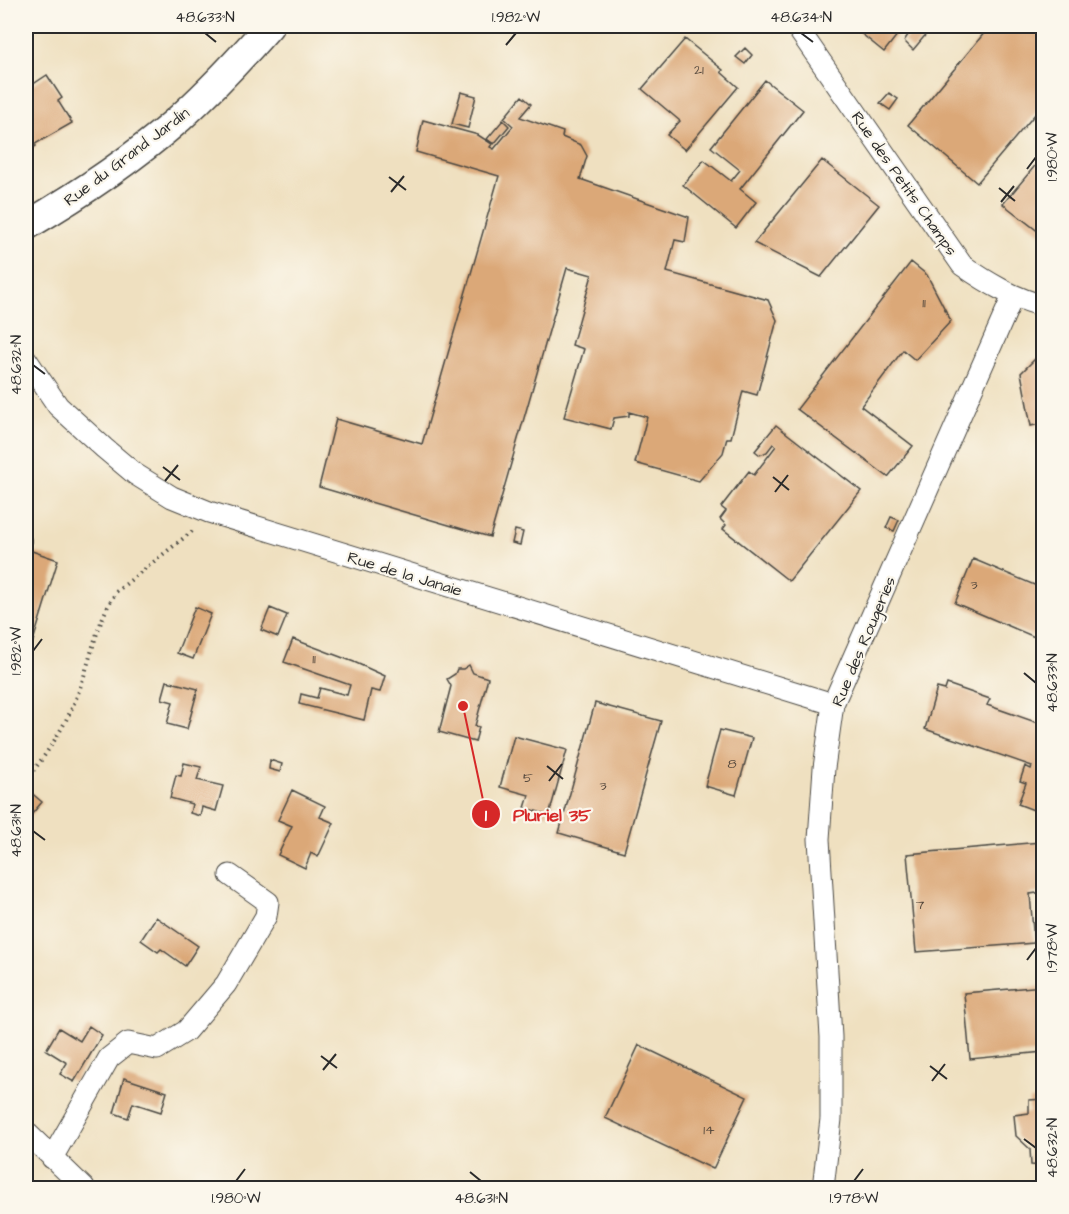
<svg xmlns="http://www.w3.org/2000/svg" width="1069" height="1214" font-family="'Architects Daughter',sans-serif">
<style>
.building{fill:#dba878}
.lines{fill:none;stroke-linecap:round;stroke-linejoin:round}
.street-casing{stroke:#484641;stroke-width:23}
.secondary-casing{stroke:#484641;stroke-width:31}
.path{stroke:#484641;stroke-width:4;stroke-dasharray:1.5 4.5;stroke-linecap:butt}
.street{stroke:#fff;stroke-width:21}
.secondary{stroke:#fff;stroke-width:28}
.ticks{fill:none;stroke:#2b2b2b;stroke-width:2}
.labels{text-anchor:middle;stroke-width:4.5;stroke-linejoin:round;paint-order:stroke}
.number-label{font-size:14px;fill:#574a3e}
.street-label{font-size:16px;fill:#2b2b2b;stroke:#fbf7ec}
.leader{fill:none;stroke:#d62828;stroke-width:2}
.callout-dot{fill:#d62828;stroke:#fbf7ec;stroke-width:2}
.mark-label{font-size:18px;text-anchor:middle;font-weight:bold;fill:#fff}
.callout-label{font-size:18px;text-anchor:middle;font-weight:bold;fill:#d62828;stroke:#fbf7ec;stroke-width:4.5;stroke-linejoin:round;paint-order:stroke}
.neatline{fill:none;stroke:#2b2b2b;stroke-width:2}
.ticks-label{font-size:15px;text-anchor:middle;fill:#2b2b2b}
</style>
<rect width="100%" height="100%" fill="#fbf7ec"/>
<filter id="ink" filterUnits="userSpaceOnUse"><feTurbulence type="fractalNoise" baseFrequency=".0167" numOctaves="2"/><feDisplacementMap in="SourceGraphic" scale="12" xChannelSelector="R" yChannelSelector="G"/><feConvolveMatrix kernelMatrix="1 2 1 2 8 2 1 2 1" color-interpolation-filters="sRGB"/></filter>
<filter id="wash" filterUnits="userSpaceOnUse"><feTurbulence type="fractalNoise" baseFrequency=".008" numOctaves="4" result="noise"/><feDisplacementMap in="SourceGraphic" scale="24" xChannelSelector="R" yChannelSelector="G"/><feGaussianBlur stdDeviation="1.35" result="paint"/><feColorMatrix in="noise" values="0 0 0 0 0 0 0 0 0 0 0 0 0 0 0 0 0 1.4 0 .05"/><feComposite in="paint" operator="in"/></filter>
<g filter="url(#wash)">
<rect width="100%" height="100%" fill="#efe0c0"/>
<g id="blocks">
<!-- building -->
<path class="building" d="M852,26H933L913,50L904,41L908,35L901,30L884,52Z
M990,26H1044V107L1042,106L977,183L908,125Z
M685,39L723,70L721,72L738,87L685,150L667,135L680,121L642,89Z
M745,48L752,55L745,64L736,57Z
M47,75L62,98L58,101L72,123L35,144L36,146L26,153V89Z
M765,80L803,110L740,189L756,202L736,228L683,185L704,160L731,181L740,170L711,147Z
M461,92L476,96L468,128L452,124Z
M889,93L898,99L890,110L880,103Z
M522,96L531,104L520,117L563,132L562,137L581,145L587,156L580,179L689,217L685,242L675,240L667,272L768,300L777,320L757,395L743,391L731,438H727L723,453L699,481L635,463L647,417L629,412V416L614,418L611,429L564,417L584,349L572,345L592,275L567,268L490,537L319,487L336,419L422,444L499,176L416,152L423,120L478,135L492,144L490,147L494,149L513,126L504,118Z
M503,120L509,126L494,144L487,139Z
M1044,155V236L1003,204Z
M822,160L879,205L821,277L754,243Z
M911,262L927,275L951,321L915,360L903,350L861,406L913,446L888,477L797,409Z
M1044,358V423L1031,426L1021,373L1035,359Z
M776,425L861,491L789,581L723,529L726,525L720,519L726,511L721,507L749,471L754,475L776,446L773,444L767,452L760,455L755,451Z
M891,517L899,520L894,531L886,528Z
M515,530L523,532L520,545L512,543Z
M26,533L30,536L32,542L29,550L58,560L26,664Z
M973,559L1044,589V641L955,603Z
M195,607L211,614L193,659L177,653Z
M270,608L287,615L278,637L261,630Z
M293,639L354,662L385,676L380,692L371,690L364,720L299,704L301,694L317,698L320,688L347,695L350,685L284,662Z
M469,665L473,673L488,678L475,726L479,727L475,742L439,732L451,686L447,679L455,674L457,669H463Z
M167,681L198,689L187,729L167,724L173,702L162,699Z
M947,684L990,699L987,705L1044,725V814L1018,804L1026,783L1020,781L1025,766L1031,769L1032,766L925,729L937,688L945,690Z
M595,703L661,721L624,852L559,833Z
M720,730L752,738L736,795L705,786Z
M514,736L567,750L549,815L525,808L529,795L500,787Z
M270,760L282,764L280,772L269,769Z
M184,763L201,767L197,780L223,786L216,811L202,807L200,816L190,813L192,804L170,798L176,775L181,776Z
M28,790L42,802L26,821V794Z
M292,790L325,806L320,817L334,823L318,857L311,853L305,868L278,855L292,826L278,820Z
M1041,842L1044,892L1030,894L1034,943L916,952L907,854Z
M156,917L198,946L185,966L161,949L158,952L141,940Z
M1044,986V1052L970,1059L964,993Z
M89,1026L102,1035L74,1082L60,1074L67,1063L46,1050L59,1028L80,1041Z
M639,1045L747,1097L713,1169L605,1118Z
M124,1078L167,1092L161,1112L133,1103L128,1118L114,1113Z
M1044,1099V1166L1031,1165L1030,1149L1016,1136L1014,1115L1029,1113V1100Z"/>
</g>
</g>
<g filter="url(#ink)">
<use href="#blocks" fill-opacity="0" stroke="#484641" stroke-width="1.5"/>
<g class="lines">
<defs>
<path id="street" d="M796,26L962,265C988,283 1013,298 1044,306
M26,359L58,406L104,448L135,474L172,497L209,512L833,704
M26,1132L84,1188
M52,1158L109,1058L128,1043L157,1049L186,1031L226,984L266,916L268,902L230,875
M823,1188L831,1119V1037L819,839L824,768L833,704L1013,296"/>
<path id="secondary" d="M26,226C79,195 133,159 180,118C212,89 241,58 269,26"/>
</defs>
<!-- street casing -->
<use href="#street" class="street-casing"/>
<!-- secondary casing -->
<use href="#secondary" class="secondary-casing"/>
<!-- path -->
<path class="path" d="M26,780C48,753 70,719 81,685C92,654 98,618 117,591L195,529"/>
<!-- street -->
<use href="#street" class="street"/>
<!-- secondary -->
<use href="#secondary" class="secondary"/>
</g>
</g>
<!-- ticks -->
<path class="ticks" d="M205,33L216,42M801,33L813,42M506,45L516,33M1027,169L1036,157M389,177L406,190M999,188L1015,201M391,192L404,176M1001,202L1014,186M33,365L45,374M163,467L180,480M773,477L789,490M165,481L178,465M775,492L788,475M33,651L42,639M1024,673L1036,683M547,766L563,779M549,781L562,764M33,831L45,840M1027,960L1036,948M321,1056L337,1068M930,1066L947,1079M323,1070L336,1054M932,1081L945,1064M1024,1139L1036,1148M470,1172L481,1181M236,1181L245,1169M854,1181L863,1169"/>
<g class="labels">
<!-- number labels -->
<g class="number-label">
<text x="699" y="74">21</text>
<text x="924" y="307">11</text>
<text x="974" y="589">3</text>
<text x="314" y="663">11</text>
<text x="732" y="768">8</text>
<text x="528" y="782">5</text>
<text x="603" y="790">3</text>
<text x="920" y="909">7</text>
<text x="709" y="1134">14</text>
</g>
<!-- street labels -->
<g class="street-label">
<text transform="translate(126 156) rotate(-37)" y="6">Rue du Grand Jardin</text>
<text transform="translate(905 183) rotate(55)" y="6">Rue des Petits Champs</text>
<text transform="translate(405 573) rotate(17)" y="6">Rue de la Janaie</text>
<text transform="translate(863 641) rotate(-67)" y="6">Rue des Rougeries</text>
</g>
</g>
<!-- callouts -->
<path class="leader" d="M463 706L486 814"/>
<g class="callout-dot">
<circle cx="463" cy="706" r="6"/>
<circle cx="486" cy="814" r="15"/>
</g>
<g class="mark-label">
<text x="486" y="821">1</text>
</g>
<g class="callout-label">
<text x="552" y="821">Pluriel 35</text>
</g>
<!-- margin -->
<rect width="1069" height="1214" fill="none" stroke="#fbf7ec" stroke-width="66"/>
<rect x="33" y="33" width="1003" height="1148" class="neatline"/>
<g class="ticks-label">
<text x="205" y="22">48.633°N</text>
<text x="516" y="22">1.982°W</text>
<text x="801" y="22">48.634°N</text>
<text transform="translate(1052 157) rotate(-90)" y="5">1.980°W</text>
<text transform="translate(16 365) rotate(-90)" y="5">48.632°N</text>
<text transform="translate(16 651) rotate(-90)" y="5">1.982°W</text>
<text transform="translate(1052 683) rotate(-90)" y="5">48.633°N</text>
<text transform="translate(16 831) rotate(-90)" y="5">48.631°N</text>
<text transform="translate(1052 948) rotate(-90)" y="5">1.978°W</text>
<text transform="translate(1052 1148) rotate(-90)" y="5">48.632°N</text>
<text x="236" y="1203">1.980°W</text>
<text x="481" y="1203">48.631°N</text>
<text x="854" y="1203">1.978°W</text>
</g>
</svg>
